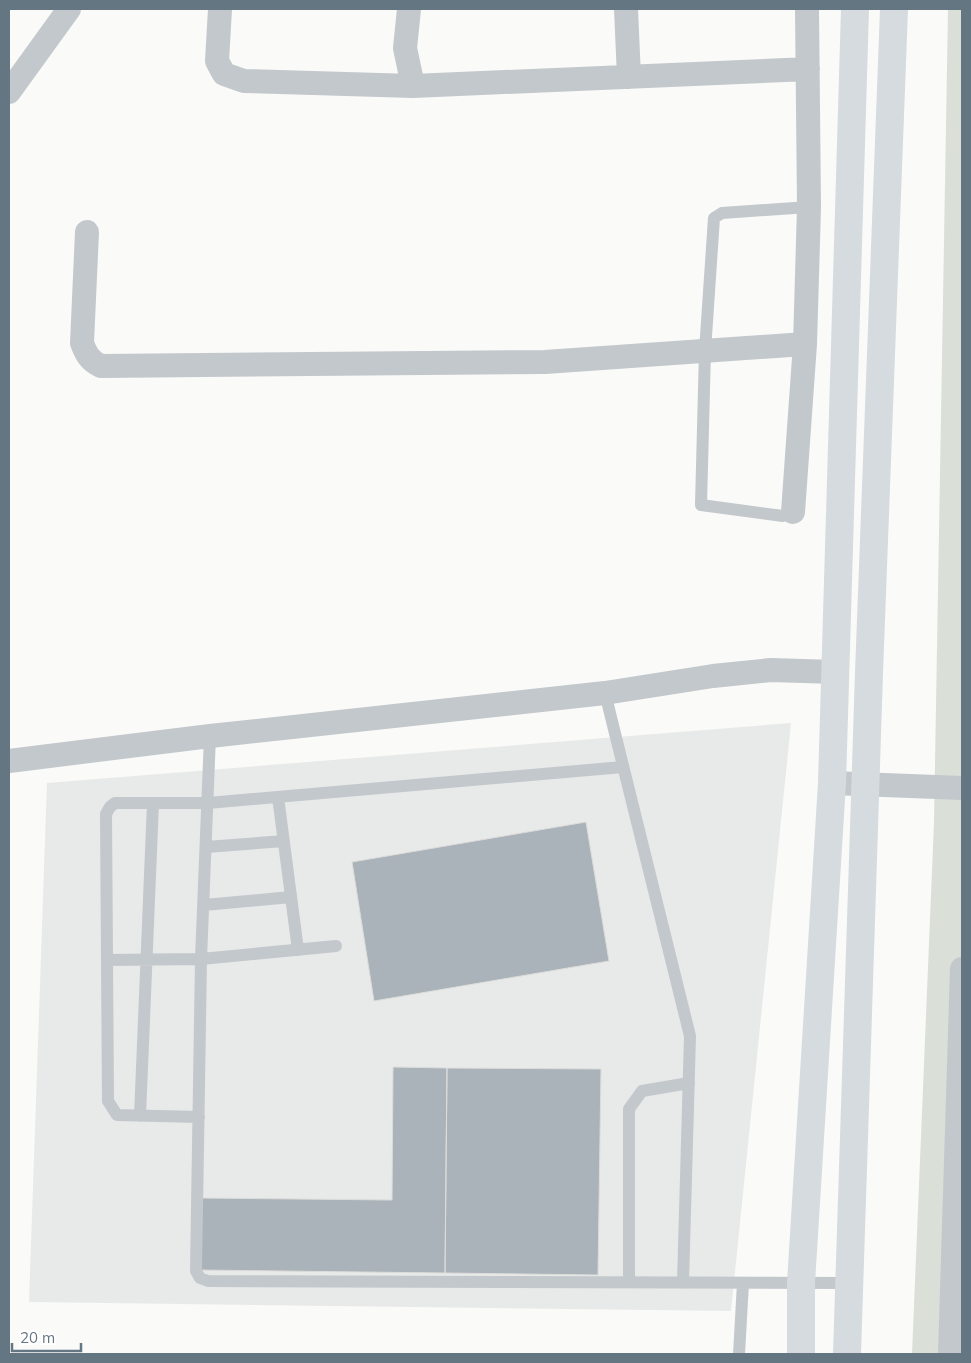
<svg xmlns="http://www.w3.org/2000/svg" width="971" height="1363" font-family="Mulish,sans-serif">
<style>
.built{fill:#e8e9e9}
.green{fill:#dadfd7}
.building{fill:#aab3b9;stroke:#dcdcda}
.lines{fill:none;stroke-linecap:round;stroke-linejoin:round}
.service{stroke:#c3c8cc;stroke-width:12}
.minor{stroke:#c3c8cc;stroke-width:24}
.secondary{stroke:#d6dbdf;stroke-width:28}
</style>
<rect width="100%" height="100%" fill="#fafaf8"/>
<!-- built -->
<path class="built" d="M791,723L731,1311L29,1302L47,783Z"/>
<!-- green -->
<path class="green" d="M948,9H962V1354H912L934,823Z"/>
<!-- building -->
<path class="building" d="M586,822L609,961L374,1001L352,862Z
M393,1067L447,1068L445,1273L198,1270L199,1198L392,1200Z
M447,1068L601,1069L598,1275L445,1273Z"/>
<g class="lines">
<!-- service -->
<path class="service" d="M793,512L783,516L701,505L705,351L714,218L722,213L809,207
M605,693L690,1036L683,1283
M210,736L201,959L196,1271L200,1278L208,1281L849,1283
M278,797L298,950
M206,847L284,841
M204,905L291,897
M107,960L201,959L336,946
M140,1116L153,803
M199,1117L117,1115L108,1101L106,814L110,807L115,803H208L623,767
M629,1282V1109L642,1091L689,1083
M739,1354L743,1283"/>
<!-- minor -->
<path class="minor" d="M220,9L217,61L224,74L244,81L413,86L808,69
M409,9L405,48L413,86
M626,9L629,77
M9,92L69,9
M87,232L82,343C86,354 90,361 101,366L545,362L805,344
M793,512L805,344L809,207L807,9
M9,761L210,736L605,693L713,676L771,670L835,672
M832,783L962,788
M950,1354L962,969"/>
<!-- secondary -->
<path class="secondary" d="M801,1354V1283L832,783L855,9
M847,1354L869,673L894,9"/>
</g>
<!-- border -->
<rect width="971" height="1363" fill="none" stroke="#657683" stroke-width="20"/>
<!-- scale -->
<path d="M12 1343v8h69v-8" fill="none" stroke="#657683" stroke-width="2.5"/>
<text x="20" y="1343" font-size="15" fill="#657683" stroke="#ffffff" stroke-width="4" paint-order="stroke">20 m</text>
</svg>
